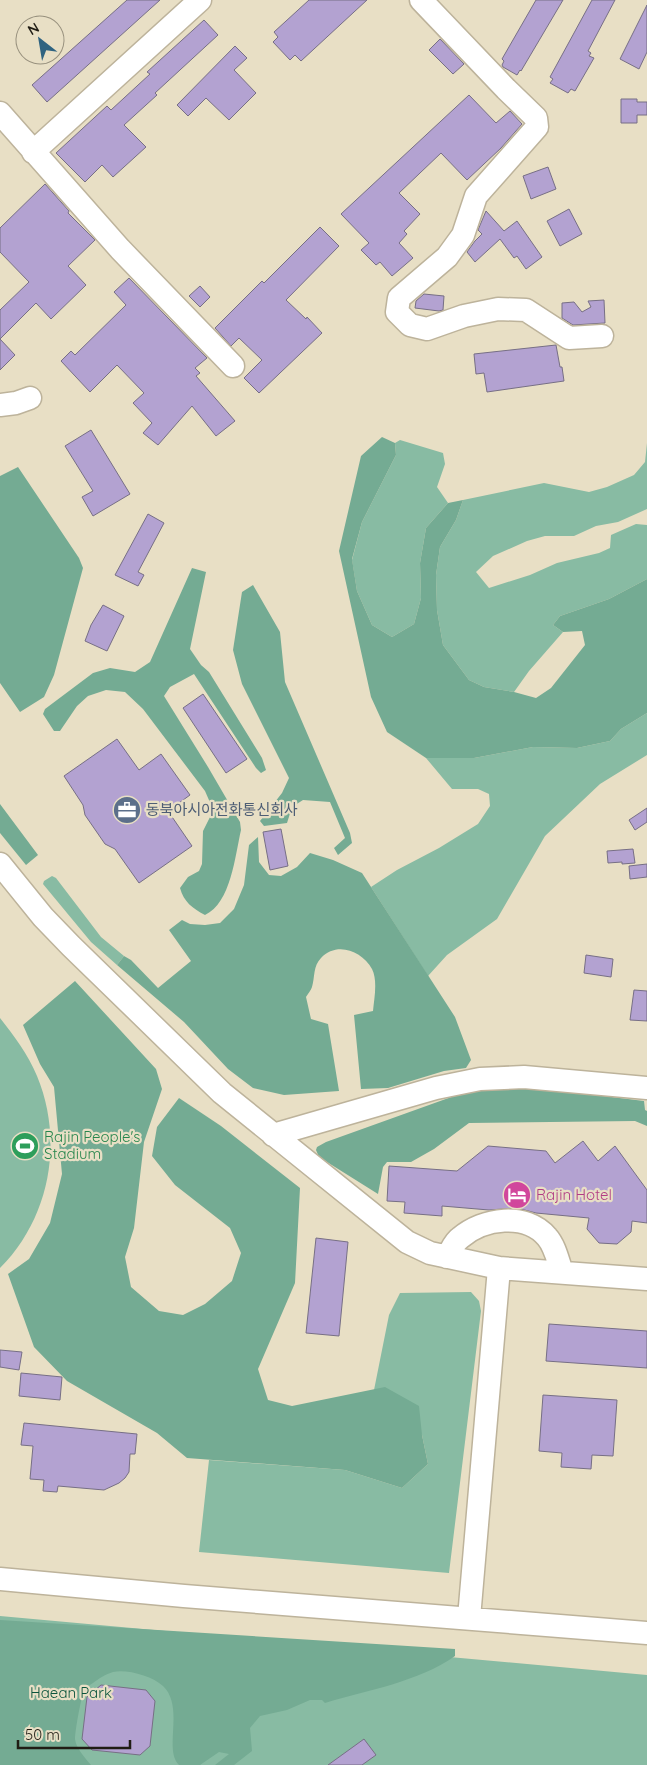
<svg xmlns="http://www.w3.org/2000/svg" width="647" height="1765" font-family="Quicksand,'Noto Sans KR',sans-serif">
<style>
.green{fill:#88bba3}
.forest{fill:#74ab93}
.building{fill:#b3a2d1;stroke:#776f85}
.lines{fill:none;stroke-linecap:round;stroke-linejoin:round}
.minor-casing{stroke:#bdb39b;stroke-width:25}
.minor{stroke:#fff;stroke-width:22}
.labels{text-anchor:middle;stroke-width:4.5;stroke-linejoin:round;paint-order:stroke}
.service-label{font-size:15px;fill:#4e5e75;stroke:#e8dfc5;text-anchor:start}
.leisure-label{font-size:15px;fill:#27864d;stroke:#e8dfc5;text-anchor:start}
.hotel-label{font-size:15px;fill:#b23c85;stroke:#e8dfc5;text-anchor:start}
.park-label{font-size:15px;fill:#0a543c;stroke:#e8dfc5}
</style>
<rect width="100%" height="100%" fill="#e8dfc5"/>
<!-- green -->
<path class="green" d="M400,440L443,453L445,464L437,487L448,503L426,528L420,563L421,598L414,624L392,637L372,625L357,591L352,560L362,522L396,455L395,443Z
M647,443V509L618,522L596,526L574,536H545L527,541L493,556L476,572L489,588L530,575L557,563L599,553L610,548L611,535L636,524L647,525V579L609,599L560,616L553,625L563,632L529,671L514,692L484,687L469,680L443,645L437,610L436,575L440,547L456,520L463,500L544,483L589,492L607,487L634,475L645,462Z
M647,713V755L600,784L545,836L497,919L447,955L428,976L371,887L397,870L439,848L478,824L490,806L489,794L478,789H452L426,758H474L533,747L577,748L610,741L621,729Z
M52,876L56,878L101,937L124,956L117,965L91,942L43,884L44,881Z
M0,1018C14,1036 28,1054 37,1076C64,1141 50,1218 0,1268Z
M471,1292L479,1301L481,1311L449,1573L199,1552L209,1460L345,1470L402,1488L428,1464L422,1435L385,1388L374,1390L389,1315L400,1293Z
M0,1616L647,1675V1765H0Z"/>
<!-- forest -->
<path class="forest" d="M382,437L395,443L396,455L362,522L352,559L357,591L372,625L392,637L414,624L421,598L420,563L426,528L448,503L463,500L456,520L440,547L436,575L437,610L443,645L469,680L484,687L514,692L536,698L551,688L585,645L582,631L563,632L553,625L560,616L609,599L647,579V713L621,729L610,741L577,748L533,747L474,758H426L387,732L371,697L339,551L361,456Z
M18,467L79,558L83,568L54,675L44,697L20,712L0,683V476Z
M192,568L206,572L190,649L201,665L209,672L262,758L266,770L261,773L256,768L194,674L170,687L164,696L208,767L240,822L241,830C235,856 231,903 205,915C192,908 184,902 180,888L188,877L199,871L202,864L203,831L210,817L212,807L205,791L143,709L125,692L106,690L88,696L77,706L60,731H54L43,714L45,709L93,673L110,668L135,672L150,662Z
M253,585L280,632L285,682L350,833L352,843L338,855L334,848L345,838L330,802L303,800L292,807L287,823L264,826L260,821L282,793L289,778L242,684L233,650L242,592Z
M0,804L38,855L26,865L0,833Z
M258,837L259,862L269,875L281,876L297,867L310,853L333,860L362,873L455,1017L471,1060L466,1068L444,1071L388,1088L361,1089L354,1015L373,1011C374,999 378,981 372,969C362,951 337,941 321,958C313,966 315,977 312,987C311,990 308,994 306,997L311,1019L328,1024L339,1091L284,1095L253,1088L228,1069L184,1022L117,965L124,956L131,960L158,988L191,961L169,930L182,920L190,924L205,925L220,923L234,909L244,885L249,845Z
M75,981L156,1069L162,1089L144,1142L134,1228L125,1257L131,1287L159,1311L183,1315L205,1304L232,1281L241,1253L230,1228L175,1185L152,1156L157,1127L179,1098L221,1126L300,1188L295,1283L258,1369L268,1400L292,1406L385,1387L419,1406L422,1435L428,1464L402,1488L345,1470L187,1458L157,1433L67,1381L34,1347L8,1274L29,1259L50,1223L62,1174L54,1087L40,1064L23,1025Z
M482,1086L547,1089L644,1101L645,1110L647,1111V1126L635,1121L469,1123L434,1149L411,1162H387L383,1167L378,1194L319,1157L316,1150L317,1147L326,1142Z
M0,1620L455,1649V1656C418,1682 368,1690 325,1703L322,1700H310L287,1710L260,1716L250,1728L252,1751L234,1765H215L229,1754L219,1752L200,1765H179C163,1750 185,1707 163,1686C152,1676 127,1669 113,1672C106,1674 98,1679 93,1683C90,1685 86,1687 84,1690C81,1698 75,1731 75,1739C76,1748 85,1758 91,1765H0Z"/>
<!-- building -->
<path class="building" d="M127,0H160L47,102L32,85Z
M309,0H367L301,61L295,55L290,60L273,42L278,37L274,32Z
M536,0H563L521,71L520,70L517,75L503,67L502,65L504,61L502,59Z
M592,0H615L588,51L591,53L589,56L594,58L575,91L571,89L568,93L550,83L553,79L550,77Z
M647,5V52L639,69L620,59Z
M204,20L218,35L155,93L157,95L124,125L146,147L113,177L102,165L85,182L56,153L107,106L111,110L150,74L147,72Z
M440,39L464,64L453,74L429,50Z
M235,46L247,58L234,70L256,93L229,120L206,98L188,116L177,105Z
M469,95L496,123L510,111L522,124L501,148L467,180L441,153L399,193L420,214L404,231L407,234L399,243L413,258L392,276L380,262L376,265L361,250L369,243L341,214Z
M621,99H637V102H647V115H637V123H621Z
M548,167L556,189L531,199L523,176Z
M45,184L69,211L68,213L95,240L68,266L86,285L51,319L36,303L0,339L15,355L0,370V310L29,282L0,252V228Z
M569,209L582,234L560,246L547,221Z
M486,211L504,231L517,221L542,257L526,269L517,256L514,258L500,239L475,262L467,252L475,241L482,234L478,230Z
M320,227L339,246L286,300L306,319L307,317L322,333L259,393L244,378L262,360L239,338L231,346L215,328L262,281L264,283Z
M129,278L207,358L195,368L200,373L196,376L235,421L216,436L192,406L158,445L143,433L152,423L133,403L144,393L117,365L90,392L61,361L71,351L75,355L126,305L114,292Z
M200,286L210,297L200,307L189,296Z
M424,294L444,296L443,310L439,311L415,308L416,301Z
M604,300L605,323L573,325L562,318V303L574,302L582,312L591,307L588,301Z
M556,345L560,367H562L564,381L487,392L484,373L476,374L474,354Z
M91,430L130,494L93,516L82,497L93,491L65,446Z
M148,514L164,523L138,572L144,575L138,586L115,575Z
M103,605L124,616L107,651L85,641L91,625Z
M203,694L247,759L226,773L183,708Z
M117,739L139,770L161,754L190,795L168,811L192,846L139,883L115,849L105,844L85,815L83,805L64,776Z
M647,808V822L635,830L629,820Z
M281,829L288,866L270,870L263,832Z
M633,849L635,863L622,864V862L608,863L607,851Z
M647,864V877L630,879L629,866Z
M586,955L613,959L611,977L584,973Z
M634,990L647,991V1021L630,1020Z
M583,1141L598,1161L615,1146L647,1190V1223L632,1221L631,1232L617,1244L599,1243L587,1229L589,1218L536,1213L517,1208L489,1210L442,1206V1216L404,1213L405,1202L387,1201L389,1166L457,1171L488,1146L546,1151L555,1163Z
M316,1238L348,1242L339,1336L306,1333Z
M549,1324L647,1331V1368L546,1361Z
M0,1350L22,1352L19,1370L0,1367Z
M21,1373L62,1377L60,1400L19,1396Z
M543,1395L617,1400L613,1456L592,1455L591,1469L561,1467L562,1453L539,1451Z
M24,1423L137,1434L135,1454H130L129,1472L125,1478L119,1483L104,1490L58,1486L57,1492L43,1491L44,1480L30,1479L33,1446L21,1445Z
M101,1685L146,1690L155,1701L150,1746L140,1755L92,1750L82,1739L87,1697Z
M364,1739L376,1755L362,1765H328Z"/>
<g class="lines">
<defs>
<path id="minor" d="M421,0L506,89L536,118L537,127L476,196L463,235L447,257L399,298L397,312L410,325L427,329L464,316L498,309L526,310L569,338L602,336
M0,113L120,249L233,366
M33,152L200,0
M0,405L16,403L30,398
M0,864L43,917L71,946L222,1093L407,1242L430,1253L499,1268L647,1279
M273,1135L436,1088L480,1079L524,1077L647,1088
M447,1257C451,1251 454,1242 460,1238C483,1218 526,1212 547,1237C555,1246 558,1261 562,1272
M0,1579L184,1596L647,1633
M469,1618L499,1268"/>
</defs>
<!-- minor casing -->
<use href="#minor" class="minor-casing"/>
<!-- minor -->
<use href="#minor" class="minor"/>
</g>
<!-- icons -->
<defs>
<symbol id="office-disc" viewBox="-11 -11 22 22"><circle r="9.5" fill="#5c6f8a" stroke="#e8dfc5"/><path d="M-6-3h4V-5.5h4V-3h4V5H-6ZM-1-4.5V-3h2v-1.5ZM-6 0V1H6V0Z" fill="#fff"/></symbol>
<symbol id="stadium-disc" viewBox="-11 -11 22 22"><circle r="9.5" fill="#2e9e5b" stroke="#e8dfc5"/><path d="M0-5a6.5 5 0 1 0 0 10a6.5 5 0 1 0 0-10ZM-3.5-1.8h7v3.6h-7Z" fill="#fff"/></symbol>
<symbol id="hotel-disc" viewBox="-11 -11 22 22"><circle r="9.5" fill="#d1479c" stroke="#e8dfc5"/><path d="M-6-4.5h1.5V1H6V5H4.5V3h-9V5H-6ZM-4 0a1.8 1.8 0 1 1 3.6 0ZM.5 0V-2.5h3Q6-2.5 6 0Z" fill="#fff"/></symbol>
</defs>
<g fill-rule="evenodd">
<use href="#office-disc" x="111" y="794" width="32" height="32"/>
<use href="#stadium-disc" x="9" y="1130" width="32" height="32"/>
<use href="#hotel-disc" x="501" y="1179" width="32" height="32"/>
</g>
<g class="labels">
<!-- service labels -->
<g class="service-label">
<text x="146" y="815">동북아시아전화통신회사</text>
</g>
<!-- leisure labels -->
<g class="leisure-label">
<text x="44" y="1142">Rajin People's<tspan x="44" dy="17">Stadium</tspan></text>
</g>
<!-- hotel labels -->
<g class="hotel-label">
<text x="536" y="1200">Rajin Hotel</text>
</g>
<!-- park labels -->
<g class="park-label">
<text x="71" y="1698">Haean Park</text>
</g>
</g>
<!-- north arrow -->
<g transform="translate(40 40) rotate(329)"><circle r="24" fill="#e8dfc5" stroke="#98917e"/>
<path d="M0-4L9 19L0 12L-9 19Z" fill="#2f6380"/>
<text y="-8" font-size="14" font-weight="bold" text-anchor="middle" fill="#201d14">N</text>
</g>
<!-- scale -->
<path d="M18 1740v8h112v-8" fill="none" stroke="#201d14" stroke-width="2.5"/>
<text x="25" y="1740" font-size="15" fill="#201d14" stroke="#e8dfc5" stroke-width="4" paint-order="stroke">50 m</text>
</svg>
